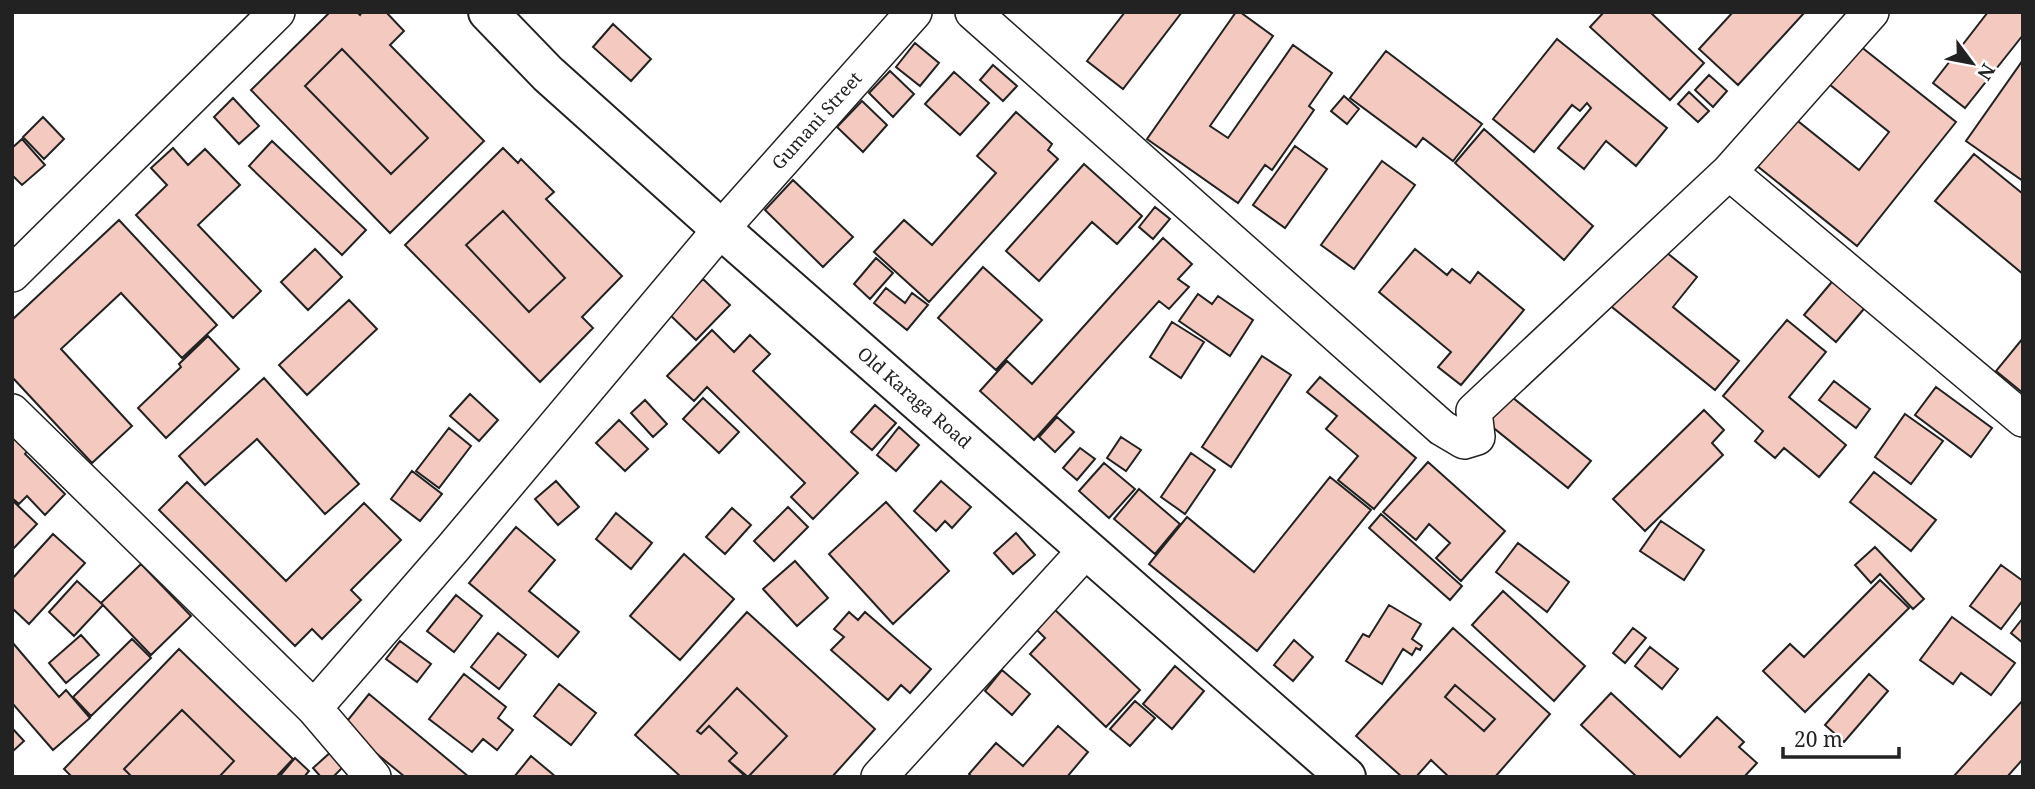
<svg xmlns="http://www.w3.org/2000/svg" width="2035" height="789" font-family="'Noto Serif',serif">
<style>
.building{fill:#f3c9c0;stroke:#222;stroke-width:2;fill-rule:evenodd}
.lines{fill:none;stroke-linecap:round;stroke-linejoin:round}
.street-casing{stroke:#222;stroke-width:38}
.secondary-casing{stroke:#222;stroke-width:42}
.street{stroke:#fff;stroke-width:35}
.secondary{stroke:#fff;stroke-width:38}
.labels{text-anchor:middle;stroke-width:5;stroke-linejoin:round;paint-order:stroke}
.street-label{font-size:18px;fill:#222;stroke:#fff}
</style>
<rect width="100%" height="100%" fill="#fff"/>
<!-- building -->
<path class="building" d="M330,12H357L360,15L362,12H386L404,31L390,45L484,141L390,233L251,90ZM342,49L428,138L391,174L305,86Z
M1125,12H1182L1123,89L1087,61Z
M1236,12H1240L1273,36L1210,126L1228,138L1293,45L1332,73L1309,106L1314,110L1272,170L1265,165L1238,203L1147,139Z
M1604,12H1650L1704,63L1670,100L1590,27Z
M1733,12H1805L1738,85L1699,49Z
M1988,12H2023V35L1965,108L1933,83Z
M613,24L651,59L631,81L593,47Z
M1557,39L1667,128L1636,166L1606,141L1584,169L1558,148L1591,108L1587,103L1580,111L1572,105L1534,152L1493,119Z
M1855,42L1956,122L1857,246L1756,165L1794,118L1859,170L1889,132L1824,80Z
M915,43L939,63L920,86L896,67Z
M342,49L428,138L391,174L305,86Z
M1386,51L1482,124L1453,161L1423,138L1416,147L1350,98Z
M2023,60V181L1966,141Z
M993,65L1017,86L1003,101L980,80Z
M890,71L914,94L893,117L869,93Z
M954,72L989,103L960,135L925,104Z
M1709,75L1727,91L1713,107L1695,90Z
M1689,92L1709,111L1698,122L1678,104Z
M1344,96L1359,109L1347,124L1331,111Z
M233,98L259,126L239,144L214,117Z
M862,101L887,125L863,152L837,127Z
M1016,112L1052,144L1048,150L1058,159L929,302L874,252L904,220L932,245L996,173L977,156Z
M43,117L64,139L44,159L23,137Z
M1484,129L1593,226L1564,260L1455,163Z
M22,139L45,165L22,185L12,175V148Z
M272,141L366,230L342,255L249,166Z
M1295,146L1327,169L1285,228L1253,205Z
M173,148L188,165L205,149L240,185L198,225L261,291L233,318L136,215L167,185L151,168Z
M503,148L518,163L521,159L554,192L546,199L622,276L582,317L593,328L540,382L405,245ZM503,211L565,278L529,312L466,245Z
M1974,154L2023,194V274L1935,201Z
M1382,161L1415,185L1354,269L1321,245Z
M1084,164L1142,216L1117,244L1092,222L1039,281L1006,251Z
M793,180L853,237L823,267L765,210Z
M1155,207L1170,219L1153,239L1139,227Z
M503,211L565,278L529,312L466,245Z
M119,220L217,325L182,358L121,293L61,349L132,426L92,463L12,377V320Z
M1163,238L1192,264L1178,279L1189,287L1169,309L1159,301L1034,440L980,391L1007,361L1032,384Z
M1656,244L1697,277L1673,307L1739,361L1715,390L1607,303Z
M315,249L342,277L308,310L281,282Z
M1415,249L1447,275L1452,269L1470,283L1478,272L1524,310L1461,385L1438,367L1451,352L1379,292Z
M876,258L893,273L870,299L854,284Z
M983,267L1042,320L996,370L938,318Z
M1836,277L1868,304L1836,342L1804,315Z
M703,279L730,305L696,340L669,314Z
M886,288L905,303L912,293L928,305L907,330L874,303Z
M1198,294L1212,304L1218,296L1253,320L1230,356L1179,321Z
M349,300L377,329L307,395L279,365Z
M1787,320L1826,352L1789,397L1846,445L1819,477L1784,448L1775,458L1755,441L1763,431L1723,396Z
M1172,322L1204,342L1181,378L1150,357Z
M712,330L734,352L750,335L770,354L753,371L858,473L813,519L791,497L805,483L707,387L694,401L667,376Z
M208,336L239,369L166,438L138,408L181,367L179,364Z
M2023,338V393L1996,371Z
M1262,356L1291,375L1231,467L1202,447Z
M1320,377L1416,458L1374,509L1338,480L1358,456L1326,429L1337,416L1307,392Z
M264,378L359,484L325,514L257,439L205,485L179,456Z
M1834,381L1870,409L1856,428L1819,400Z
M1936,387L1992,428L1971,457L1915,415Z
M1507,393L1591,461L1568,488L1485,421Z
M470,394L498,420L479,441L450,416Z
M703,398L739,432L719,453L683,419Z
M645,400L667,424L653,437L631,413Z
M875,405L896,423L872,450L851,432Z
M1704,410L1724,430L1712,443L1723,455L1645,531L1613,499Z
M1905,414L1943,441L1911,484L1875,457Z
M1057,417L1074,432L1055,452L1039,437Z
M619,420L648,449L625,471L596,443Z
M899,427L919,445L896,471L877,455Z
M449,428L471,446L439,488L416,471Z
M12,435L28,450L25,454L65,494L45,515L27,496L19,504L12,498Z
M1121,437L1141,450L1126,471L1107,458Z
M1080,448L1095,459L1077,480L1063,468Z
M1191,453L1215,470L1185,514L1161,497Z
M1428,462L1505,531L1461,581L1436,558L1450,543L1429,524L1416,540L1383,512Z
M1104,463L1135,489L1109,518L1079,491Z
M412,471L442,494L420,521L391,499Z
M1874,472L1936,520L1911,551L1850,502Z
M1330,477L1371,510L1257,651L1149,564L1187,517L1254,572Z
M556,481L579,507L558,525L535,499Z
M941,481L971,507L952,528L945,521L936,531L914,511Z
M187,482L286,581L364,503L401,540L351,590L361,600L322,639L312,629L295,646L159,510Z
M1139,489L1180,524L1155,554L1114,519Z
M12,500L37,524L12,550Z
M886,502L949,571L893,624L829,554Z
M788,507L808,527L774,561L754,541Z
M732,508L751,525L725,554L706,537Z
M616,513L652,543L631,569L596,539Z
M1381,514L1462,586L1450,600L1369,528Z
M1661,521L1704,550L1684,580L1640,551Z
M516,527L555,560L529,591L579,632L558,657L469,583Z
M1016,533L1035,555L1013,574L994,553Z
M53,534L85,563L29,624L12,608V579Z
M1518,543L1569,582L1547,612L1496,572Z
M1875,547L1924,599L1913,609L1880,574L1871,583L1855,565Z
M684,554L734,599L680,660L630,616Z
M795,561L828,598L797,626L763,589Z
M141,564L191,616L151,655L101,603Z
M2001,565L2023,581V600L2001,629L1970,606Z
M1880,580L1909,608L1805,712L1763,671L1790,644L1804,657Z
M77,581L103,605L74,636L49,612Z
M1503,591L1585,666L1554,701L1472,625Z
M456,595L482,616L454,652L427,631Z
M1389,605L1421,624L1412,639L1422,646L1420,650L1416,648L1412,655L1403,649L1382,684L1346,661L1363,634L1369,637Z
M1053,608L1140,690L1106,727L1030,654L1045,638L1035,628Z
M747,612L875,729L832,777H748L787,736L737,688L697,731L701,734L709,726L737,753L729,761L746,777H681L635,735Z
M849,612L858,620L865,612L931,669L910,693L901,685L888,700L831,650L844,637L834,629Z
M1952,617L2015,663L1991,695L1961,673L1953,684L1920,660Z
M2023,618V643L2011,633Z
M1453,628L1550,714L1495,777H1449L1431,760L1416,777H1402L1356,736ZM1455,685L1495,719L1484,731L1445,697Z
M1633,628L1646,638L1625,663L1613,653Z
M498,633L526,655L499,689L471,667Z
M81,635L99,655L66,683L49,663Z
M132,639L151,658L91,716L73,697Z
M1294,640L1313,657L1293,681L1274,665Z
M400,641L431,664L417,682L386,659Z
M12,642L59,697L66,690L90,718L53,750L12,703Z
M1650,647L1678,669L1662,689L1635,666Z
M179,649L293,759L276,777H219L234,761L182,710L124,769L132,777H72L64,769Z
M1175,666L1204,691L1172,729L1143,704Z
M1002,670L1030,694L1012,715L985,691Z
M464,674L506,707L498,718L513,730L497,750L483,739L472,752L429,719Z
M1869,674L1888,691L1844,742L1825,725Z
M559,684L596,713L571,745L534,716Z
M1455,685L1495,719L1484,731L1445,697Z
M737,688L787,736L748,777L729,761L737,753L709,726L701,734L697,731Z
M1611,693L1680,757L1717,717L1744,742L1739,747L1757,763L1744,777H1637L1581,725Z
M369,694L469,777H405L343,726Z
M2023,700V759L2007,777H1953Z
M1135,701L1155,718L1130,746L1110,729Z
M182,710L234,761L219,777H132L124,769Z
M1058,726L1088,752L1067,777H972L969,774L996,743L1023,766Z
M12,728L24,741L12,752Z
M332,751L345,765L333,777H321L313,768Z
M531,756L556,777H514Z
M295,758L309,771L304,777H279Z"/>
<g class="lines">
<defs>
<path id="street" d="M973,12L1442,428L1464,441L1477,437L1474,411L1729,172L1871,12
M1729,172L2023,419
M12,274L277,12
M12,412L314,708L453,548L721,229L914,12
M314,708L373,777
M879,777L1086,550"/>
<path id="secondary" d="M488,12L548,74L721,229L1346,777"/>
</defs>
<!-- street casing -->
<use href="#street" class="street-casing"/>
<!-- secondary casing -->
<use href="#secondary" class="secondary-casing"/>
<!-- street -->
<use href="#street" class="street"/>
<!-- secondary -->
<use href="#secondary" class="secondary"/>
</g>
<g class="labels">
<!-- street labels -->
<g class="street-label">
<text transform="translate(817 121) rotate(-48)" y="6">Gumani Street</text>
<text transform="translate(914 398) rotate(41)" y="6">Old Karaga Road</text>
</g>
</g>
<!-- border -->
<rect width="2035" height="789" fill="none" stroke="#222222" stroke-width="28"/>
<!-- north arrow -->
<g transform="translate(1972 63) rotate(122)" stroke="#ffffff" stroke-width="5" paint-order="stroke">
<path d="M0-5L12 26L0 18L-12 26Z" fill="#222222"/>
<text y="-10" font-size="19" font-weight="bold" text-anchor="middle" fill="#222222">N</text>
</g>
<!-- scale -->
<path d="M1783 747v10h116v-10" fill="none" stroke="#222222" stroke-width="3.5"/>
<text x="1794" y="747" font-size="21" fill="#222222" stroke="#ffffff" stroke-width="5" paint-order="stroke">20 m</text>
</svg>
